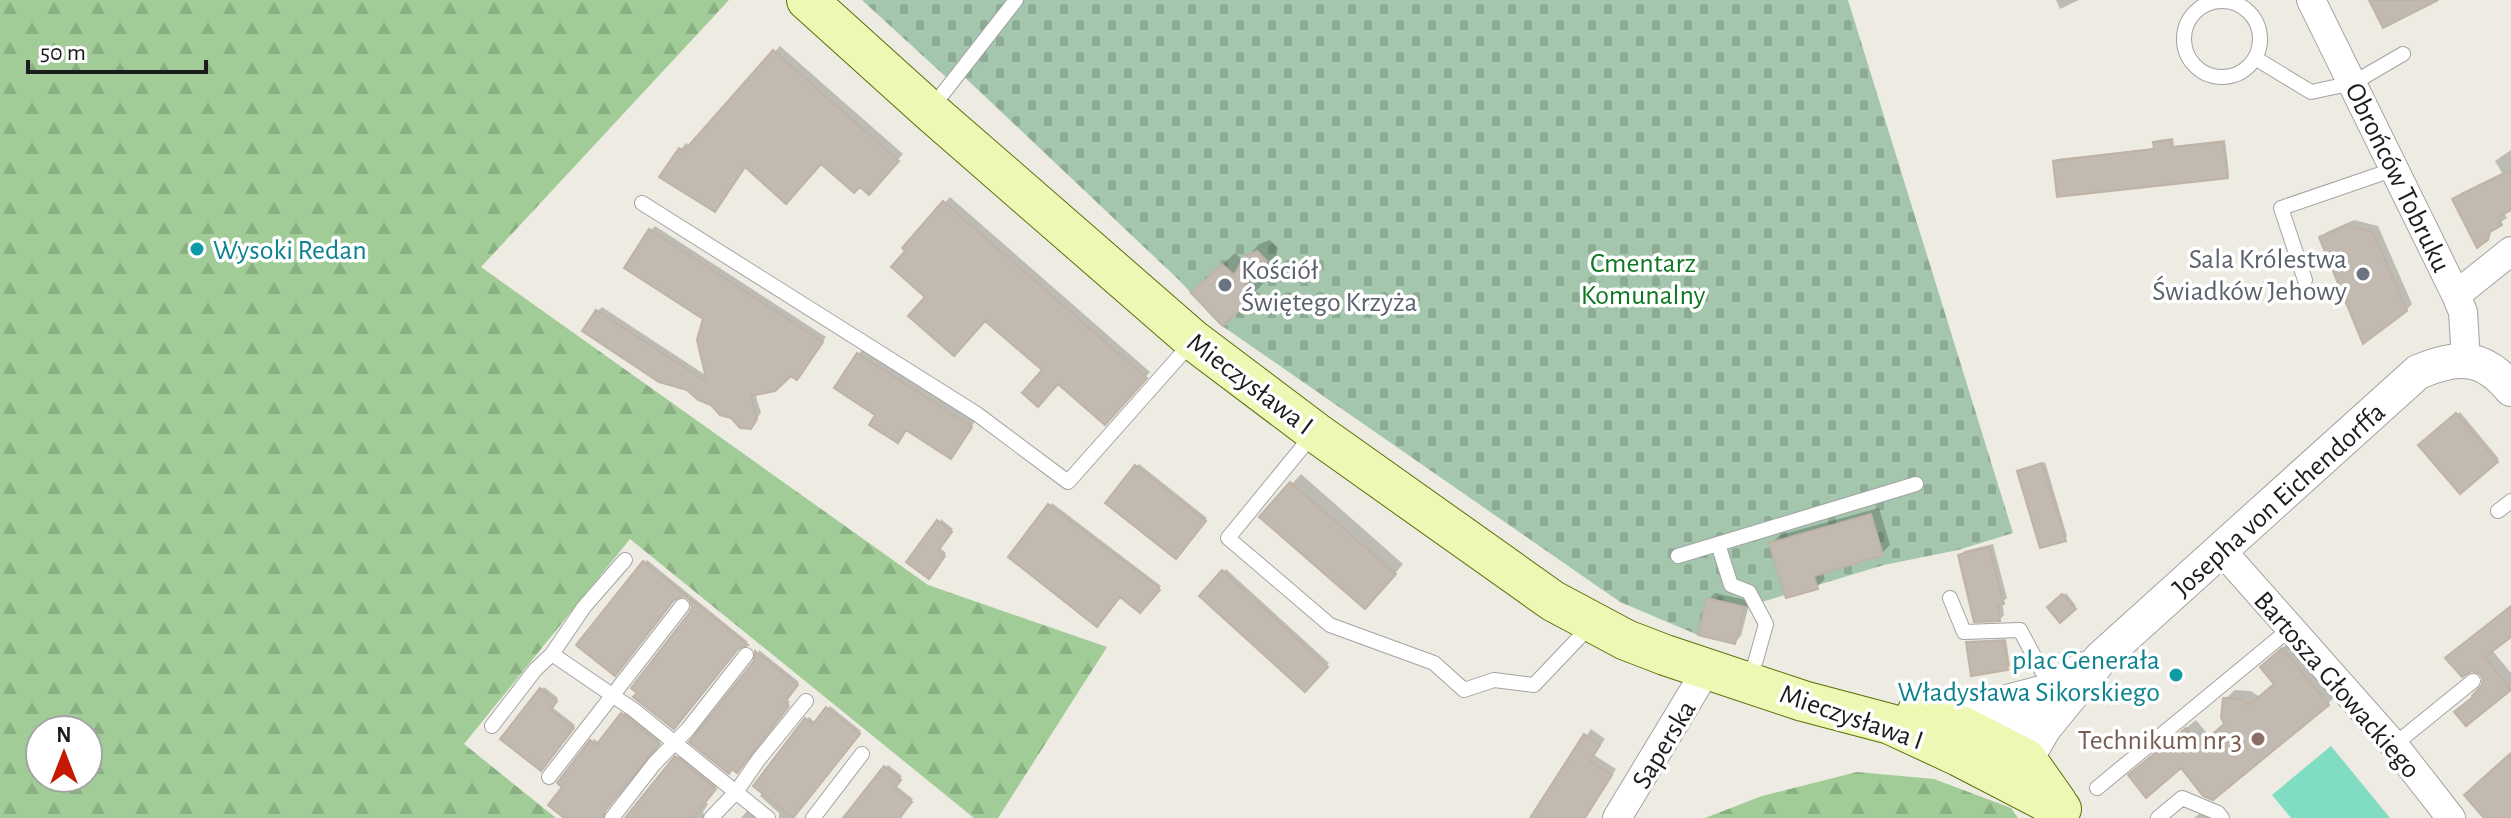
<svg xmlns="http://www.w3.org/2000/svg" width="2511" height="818" font-family="'Alegreya Sans',sans-serif">
<style>
.forest{fill:url(#forest-firs);fill-rule:evenodd}
.cemetery{fill:url(#cemetery-stones)}
.pitch{fill:#80dcc3}
.shadow{fill:#0003}
.building{fill:#c2bab1;stroke:#bfb3a5;stroke-width:2}
.lines{fill:none;stroke-linecap:round;stroke-linejoin:round}
.service-casing{stroke:#a3a3a3;stroke-width:16}
.minor-casing{stroke:#a3a3a3;stroke-width:30}
.tertiary-casing{stroke:#a3a3a3;stroke-width:36}
.secondary-casing{stroke:#587006;stroke-width:42}
.service{stroke:#fff;stroke-width:14}
.minor{stroke:#fff;stroke-width:28}
.tertiary{stroke:#fff;stroke-width:34}
.secondary{stroke:#edf8b5;stroke-width:40}
.culture-dot{fill:#0f9aa8;stroke:#fff;stroke-width:3}
.worship-dot{fill:#6b7280;stroke:#fff;stroke-width:3}
.education-dot{fill:#8d6e63;stroke:#fff;stroke-width:3}
.labels{text-anchor:middle;stroke-width:7;stroke-linejoin:round;paint-order:stroke}
.street-label{font-size:28px;fill:#1c1c1c;stroke:#fff}
.culture-label{font-size:28px;fill:#0d838f;stroke:#fff;text-anchor:start}
.worship-label{font-size:28px;fill:#5b616d;stroke:#fff;text-anchor:end}
.park-label{font-size:28px;fill:#0d7722;stroke:#fff}
.education-label{font-size:28px;fill:#785e54;stroke:#fff;text-anchor:end}
</style>
<defs>
<pattern id="forest-firs" width="22" height="20" patternUnits="userSpaceOnUse" patternTransform="scale(2)"><rect width="22" height="20" fill="#a1cc97"/><path d="M5 1l3.5 6h-7zM16 11l3.5 6h-7z" fill="#8aaf82"/></pattern>
<pattern id="cemetery-stones" width="16" height="16" patternUnits="userSpaceOnUse" patternTransform="scale(2)"><rect width="16" height="16" fill="#a3c6ad"/><path d="M2 7V4a2 2 0 0 1 4 0v3zM10 15v-3a2 2 0 0 1 4 0v3z" fill="#8caa94"/></pattern>
</defs>
<rect width="100%" height="100%" fill="#edebe2"/>
<!-- forest -->
<path class="forest" d="M0,0H729L481,267L928,585L1107,647L998,818H974L630,539L464,744L556,818H0ZM88,730V778H40V730Z
M1857,772L1934,779L2011,808L2018,818H1705L1762,796Z"/>
<!-- cemetery -->
<path class="cemetery" d="M862,0H1848L2013,533L1958,550L1884,565L1745,607L1707,598L1698,635L1620,602L1218,323L1180,281L956,69L947,78Z"/>
<!-- pitch -->
<path class="pitch" d="M2331,746L2390,818H2291L2272,795Z"/>
<!-- shadow -->
<path class="shadow" d="M2056,0H2079L2060,9Z
M780,46L903,154L874,186L822,162L746,166L662,177L681,149L686,143L691,146Z
M2173,138L2174,146L2225,140L2229,174L2227,176L2055,161L2057,159L2156,148L2158,140Z
M2511,150V208L2504,212L2507,218L2494,227L2486,238L2455,199L2461,193L2502,173L2495,161Z
M950,197L1150,372L1105,422L985,319L928,297L904,248Z
M2354,220L2378,226L2412,304L2406,310L2321,238L2327,232Z
M655,226L826,337L801,373L791,374L755,393L761,413L750,426L598,311L602,307L707,376L705,318L650,231Z
M1270,240L1278,248L1275,260L1258,274L1265,282L1223,323L1205,281L1235,253L1244,261L1259,244Z
M864,348L976,420L951,457L907,428L878,414L858,354Z
M2460,412L2499,459L2460,491L2421,445Z
M2045,462L2067,536L2065,539L2020,471Z
M1139,464L1207,518L1176,557L1107,502Z
M1301,474L1403,564L1374,598L1262,516Z
M1052,503L1161,586L1140,611L1120,595L1050,506Z
M1879,508L1890,545L1882,553L1822,571L1825,579L1817,587L1772,543L1780,535Z
M941,519L953,529L939,547L946,553L931,574Z
M1993,544L2007,598L2002,602L2004,615L2000,619L1960,555L1964,551Z
M647,560L748,642L738,647L692,613L694,607L690,597L683,594L579,644Z
M1226,569L1329,663L1305,690L1201,596Z
M1715,593L1750,601L1741,636L1735,642L1709,599Z
M2066,593L2076,606L2061,620L2050,607Z
M2511,607V635L2492,650L2511,673V687L2466,723L2475,696L2484,686L2485,678L2482,673L2472,669Z
M2006,639L2010,666L2007,668L1968,643L1971,641Z
M2292,640L2337,694L2328,704L2181,766H2140L2196,720L2210,737L2226,724L2225,699L2235,690L2251,691L2260,697L2276,683L2271,658Z
M759,650L799,682L786,699L790,702L737,771Z
M544,687L558,698L552,707L575,725L541,768L503,739Z
M830,706L861,731L791,818H779V813L760,796L807,719L809,717L816,723Z
M625,712L661,740L606,807L605,818H567L592,742L594,739L599,743Z
M1591,729L1605,739L1594,755L1616,769L1585,818H1532Z
M679,755L717,786L704,801L708,804L703,812L705,818H627Z
M888,765L902,776L895,785L913,799L898,818H846Z
M2206,809L2222,818H2194Z
M748,810L757,818H741Z"/>
<!-- building -->
<path class="building" d="M2369,0H2438L2383,28Z
M773,50L899,161L869,195L860,187L854,193L821,164L786,204L745,167L715,212L659,177L679,148L684,151Z
M2172,140V147L2223,142L2228,178L2057,197L2053,161L2154,149L2153,142Z
M2511,170V210L2498,217L2502,225L2490,232L2488,240L2477,248L2452,199Z
M943,201L1147,378L1105,425L1058,384L1038,407L1022,393L1042,370L985,321L954,356L908,316L925,297L891,267L905,251L902,248Z
M2347,225L2373,232L2407,311L2363,344L2319,237Z
M649,229L823,342L797,380L791,376L775,391L751,396L757,419L751,429L740,428L731,418L720,415L711,405L698,400L687,390L659,382L582,331L596,310L707,382L697,340L703,319L624,268Z
M1257,251L1267,261L1263,274L1245,284L1254,296L1223,326L1191,293L1222,264L1234,275L1245,256Z
M857,353L972,427L951,459L906,430L898,443L869,425L875,415L834,388Z
M2456,413L2498,462L2460,494L2418,445Z
M2042,463L2066,541L2040,548L2017,471Z
M1135,465L1206,521L1176,559L1105,503Z
M1290,482L1396,574L1365,609L1259,517Z
M1048,504L1156,585L1160,590L1140,613L1120,597L1097,627L1008,557Z
M1871,514L1883,555L1814,576L1818,589L1786,598L1769,543Z
M937,520L952,532L938,551L945,556L929,579L906,562Z
M1989,547L2004,604L1998,605L2000,621L1974,622L1958,555Z
M643,561L748,645L738,649L674,729L633,697L637,693L631,688L690,612L692,607L689,599L683,596L674,600L615,676L576,645Z
M1222,570L1328,667L1305,692L1199,596Z
M2062,594L2076,609L2060,623L2047,607Z
M1707,598L1745,607L1735,644L1698,635Z
M2511,606V637L2485,657L2511,690L2466,726L2454,712L2473,697L2472,696L2482,685L2483,679L2480,674L2472,671L2462,677L2445,658Z
M2004,641L2008,670L1971,676L1966,642Z
M2282,648L2329,705L2213,800L2203,796L2181,768L2146,798L2128,775L2186,728L2200,745L2224,724L2221,717L2223,698L2242,699L2249,705L2274,684L2260,667Z
M755,651L798,685L785,702L789,706L737,773L732,769L729,774L689,742L754,661Z
M540,688L557,701L551,710L574,728L541,771L500,739Z
M826,707L860,734L793,818L753,786L805,718L813,724Z
M621,713L660,744L604,812L602,818H564L548,805L562,787L557,783L590,740L596,745Z
M1584,734L1600,745L1590,761L1612,775L1585,818H1530Z
M2511,753V818H2484L2464,795Z
M675,756L716,789L693,818H625Z
M884,766L901,780L895,788L912,802L905,811L900,818H843Z"/>
<g class="lines">
<defs>
<path id="service" d="M2184 39a38 38 0 1 1 76 0a38 38 0 1 1-76 0Z
M2255,58L2311,92L2353,83L2403,54
M930,110L1016,0
M642,203L977,414L1068,482L1193,341
M2305,280L2281,208L2395,169
M1314,433L1228,538L1330,625L1434,663L1464,690L1494,680L1534,685L1592,624
M2498,511L2511,501
M1718,544L1731,585L1749,592L1766,624L1750,681
M1678,556L1916,484
M1950,598L1964,632L2020,630L2051,688
M552,654L634,710L768,818
M492,726L535,670L552,654L584,607L625,560
M2394,745L2473,681
M549,777L682,606
M2097,788L2291,628
M612,818L654,764L688,729L746,655
M711,818L736,792L759,759L806,701
M813,818L862,754
M2158,818L2182,798L2218,813L2222,818"/>
<path id="minor" d="M2311,0L2456,295L2463,312L2466,360
M2456,295L2511,251
M2222,551L2394,745L2451,818
M1617,818L1707,669"/>
<path id="tertiary" d="M1928,710C1969,713 2002,704 2041,693
M2004,772L2026,759L2044,728L2101,658L2418,372C2456,356 2483,354 2511,389
M1997,774C2011,711 2031,700 2084,669"/>
<path id="secondary" d="M807,0L930,111L1193,340L1315,432L1553,601L1626,640L1665,655L1803,701L1890,724L1959,756L2061,809
M1918,711L1963,727L2026,759L2057,803"/>
</defs>
<!-- service casing -->
<use href="#service" class="service-casing"/>
<!-- minor casing -->
<use href="#minor" class="minor-casing"/>
<!-- tertiary casing -->
<use href="#tertiary" class="tertiary-casing"/>
<!-- secondary casing -->
<use href="#secondary" class="secondary-casing"/>
<!-- service -->
<use href="#service" class="service"/>
<!-- minor -->
<use href="#minor" class="minor"/>
<!-- tertiary -->
<use href="#tertiary" class="tertiary"/>
<!-- secondary -->
<use href="#secondary" class="secondary"/>
</g>
<!-- markers -->
<g class="culture-dot">
<circle cx="197" cy="249" r="8"/>
<circle cx="2176" cy="675" r="8"/>
</g>
<g class="worship-dot">
<circle cx="2363" cy="274" r="8"/>
<circle cx="1225" cy="285" r="8"/>
</g>
<circle class="education-dot" cx="2258" cy="739" r="8"/>
<g class="labels">
<!-- street labels -->
<g class="street-label">
<text transform="translate(2399 177) rotate(64)" y="10">Obrońców Tobruku</text>
<text transform="translate(1251 383) rotate(37)" y="10">Mieczysława I</text>
<text transform="translate(2278 499) rotate(-42)" y="10">Josepha von Eichendorffa</text>
<text transform="translate(2338 684) rotate(49)" y="10">Bartosza Głowackiego</text>
<text transform="translate(1852 716) rotate(19)" y="10">Mieczysława I</text>
<text transform="translate(1663 744) rotate(-59)" y="10">Saperska</text>
</g>
<!-- culture labels -->
<g class="culture-label">
<text x="213" y="259">Wysoki Redan</text>
<text x="2160" y="669" text-anchor="end">plac Generała<tspan x="2160" dy="32">Władysława Sikorskiego</tspan></text>
</g>
<!-- worship labels -->
<g class="worship-label">
<text x="2347" y="268">Sala Królestwa<tspan x="2347" dy="32">Świadków Jehowy</tspan></text>
<text x="1241" y="279" text-anchor="start">Kościół<tspan x="1241" dy="32">Świętego Krzyża</tspan></text>
</g>
<!-- park labels -->
<g class="park-label">
<text x="1643" y="272">Cmentarz<tspan x="1643" dy="32">Komunalny</tspan></text>
</g>
<!-- education labels -->
<g class="education-label">
<text x="2242" y="749">Technikum nr 3</text>
</g>
</g>
<!-- north arrow -->
<g transform="translate(64 754)"><circle r="38" fill="#ffffff" stroke="#a4a4a4" stroke-width="2"/>
<path d="M0-6L14 30L0 20L-14 30Z" fill="#c51903"/>
<text y="-12" font-size="22" font-weight="bold" text-anchor="middle" fill="#1c1c1c">N</text>
</g>
<!-- scale -->
<path d="M28 60v12h178v-12" fill="none" stroke="#1c1c1c" stroke-width="4"/>
<text x="40" y="60" font-size="24" fill="#1c1c1c" stroke="#ffffff" stroke-width="6" paint-order="stroke">50 m</text>
</svg>
